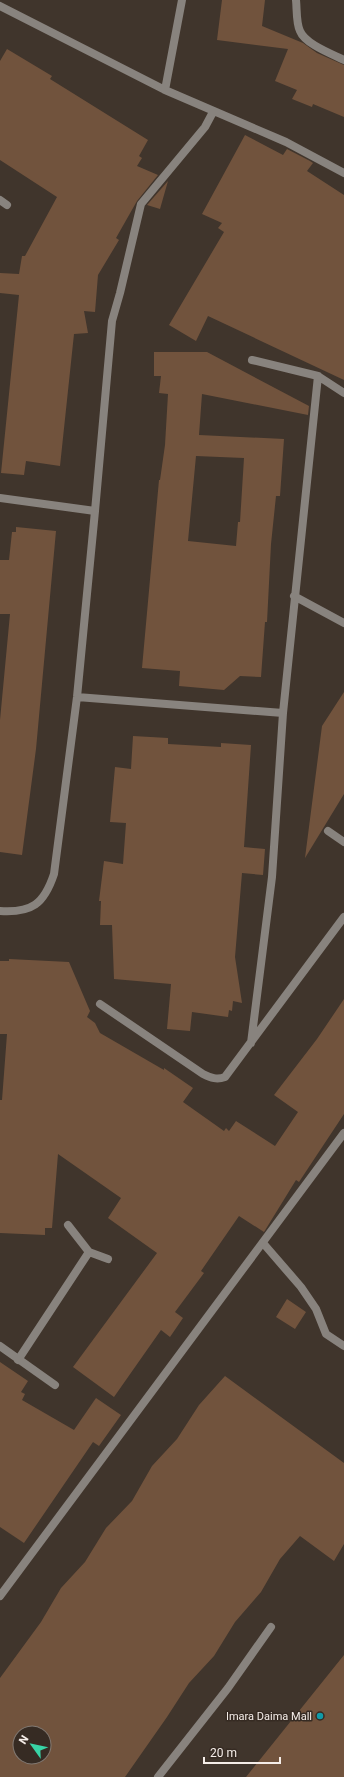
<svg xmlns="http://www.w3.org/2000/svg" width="344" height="1777" font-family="Roboto,sans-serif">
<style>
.building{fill:#71533d;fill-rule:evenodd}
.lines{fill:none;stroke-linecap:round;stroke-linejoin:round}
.lane{stroke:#88837e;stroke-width:8}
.street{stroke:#88837e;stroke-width:8}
.culture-dot{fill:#0f9aa8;stroke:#362b23;stroke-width:1.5}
.labels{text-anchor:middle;stroke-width:3;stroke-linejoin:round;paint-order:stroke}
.poi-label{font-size:11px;fill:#f5ede8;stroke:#362b23;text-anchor:end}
</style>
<rect width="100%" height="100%" fill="#40352c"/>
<!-- building -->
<path class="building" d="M222,0H265L262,26L303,43L317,53L344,65V117L313,104L312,107L292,99L297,90L275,81L288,49L217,40Z
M7,49L52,76L50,79L148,140L139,156L142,158L137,166L158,175L137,201L116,238L119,240L98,275L95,312L84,311L88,333L74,334L60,466L26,461L24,475L1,473L19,295L0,293V273L19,274L22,256H25L57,197L0,160V61Z
M245,135L283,155L287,149L310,161L313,163L307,171L344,195V380L208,316L196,341L169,325L224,232L218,228L222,223L202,214Z
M168,181L160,209L147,205Z
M154,352H207L309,406L308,415L202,394L199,435L284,439L280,496H276L271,544L267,622H265L261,677L240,676L224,690L179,686L180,671L142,668L159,480H160L165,445L168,394L159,393L161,376H154ZM196,456L244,458L240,522H238L236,546L188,541Z
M16,527L56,531L36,749L22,855L0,852V720L10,614H0V560H9L12,532H16Z
M344,692V794L305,858L322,726Z
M133,736L168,738V744L221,747V743L251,745L244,847L265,849L263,875L242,873L235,957L242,1003L233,1001L232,1011L229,1010L228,1017L192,1012L190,1031L167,1029L171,984L114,979L112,925H100L101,901H99L104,861L123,864L126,823L110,822L115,767L131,769Z
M9,959L69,962L90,1011L87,1017L95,1023L100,1033L164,1070V1068L193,1088L183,1102L224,1131L226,1128L229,1131L236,1121L275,1146L298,1112L274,1095L317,1039L344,999V1114L299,1182L296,1180L264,1232L239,1216L201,1271L204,1273L175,1312L183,1318L170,1337L161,1330L114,1397L73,1367L157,1253L108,1218L121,1198L58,1154L52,1228H45V1235L0,1233V1100H2L7,1034H0V961H9Z
M287,1299L306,1312L295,1329L276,1317Z
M0,1362L28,1381L21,1392L25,1394L22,1400L74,1430L96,1398L121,1415L99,1446L93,1442L24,1543L0,1527Z
M225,1376L344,1463V1544L334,1561L300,1536L280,1559L261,1592L235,1622L214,1656L189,1683L167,1717L125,1777H0V1678L41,1622L61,1588L85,1562L106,1528L132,1501L152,1466L177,1439L199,1405ZM20,1733H44V1757H20Z
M344,1655V1777H246Z"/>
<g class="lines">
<!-- lane -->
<path class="lane" d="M296,0C297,9 296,23 300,31C305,44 332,54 344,60
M263,1243L301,1287L316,1309L326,1334L344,1346
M158,1777L228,1688L271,1627"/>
<!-- street -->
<path class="street" d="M0,6L165,90L286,142L344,173
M165,90L182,0
M0,200L7,205
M252,360L318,376L344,393
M0,498L95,511
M294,596L344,623
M77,697L283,713
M328,831L344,842
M0,911C32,913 44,904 54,874L77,697L95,511L112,321L120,293L141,204L205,127L213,112
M100,1004L203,1074C211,1078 217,1080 225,1077L344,917
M251,1043L272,877L283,713L318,376
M68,1225L89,1252L108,1259
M0,1346L55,1385
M18,1360L89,1252
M0,1596L344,1133"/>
</g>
<!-- markers -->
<circle class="culture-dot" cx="320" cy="1716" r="4"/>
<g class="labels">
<!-- poi labels -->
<g class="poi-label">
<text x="312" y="1720">Imara Daima Mall</text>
</g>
</g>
<!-- north arrow -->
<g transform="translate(32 1745) rotate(303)"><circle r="19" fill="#362b23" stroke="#827972"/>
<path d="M0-3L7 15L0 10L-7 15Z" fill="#38d4a6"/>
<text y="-6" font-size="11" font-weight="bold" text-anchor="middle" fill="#f5ede8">N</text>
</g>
<!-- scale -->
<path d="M204 1757v6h76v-6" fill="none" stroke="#f5ede8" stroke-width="2"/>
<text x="210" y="1757" font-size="12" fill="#f5ede8" stroke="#362b23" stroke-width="3" paint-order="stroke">20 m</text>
</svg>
